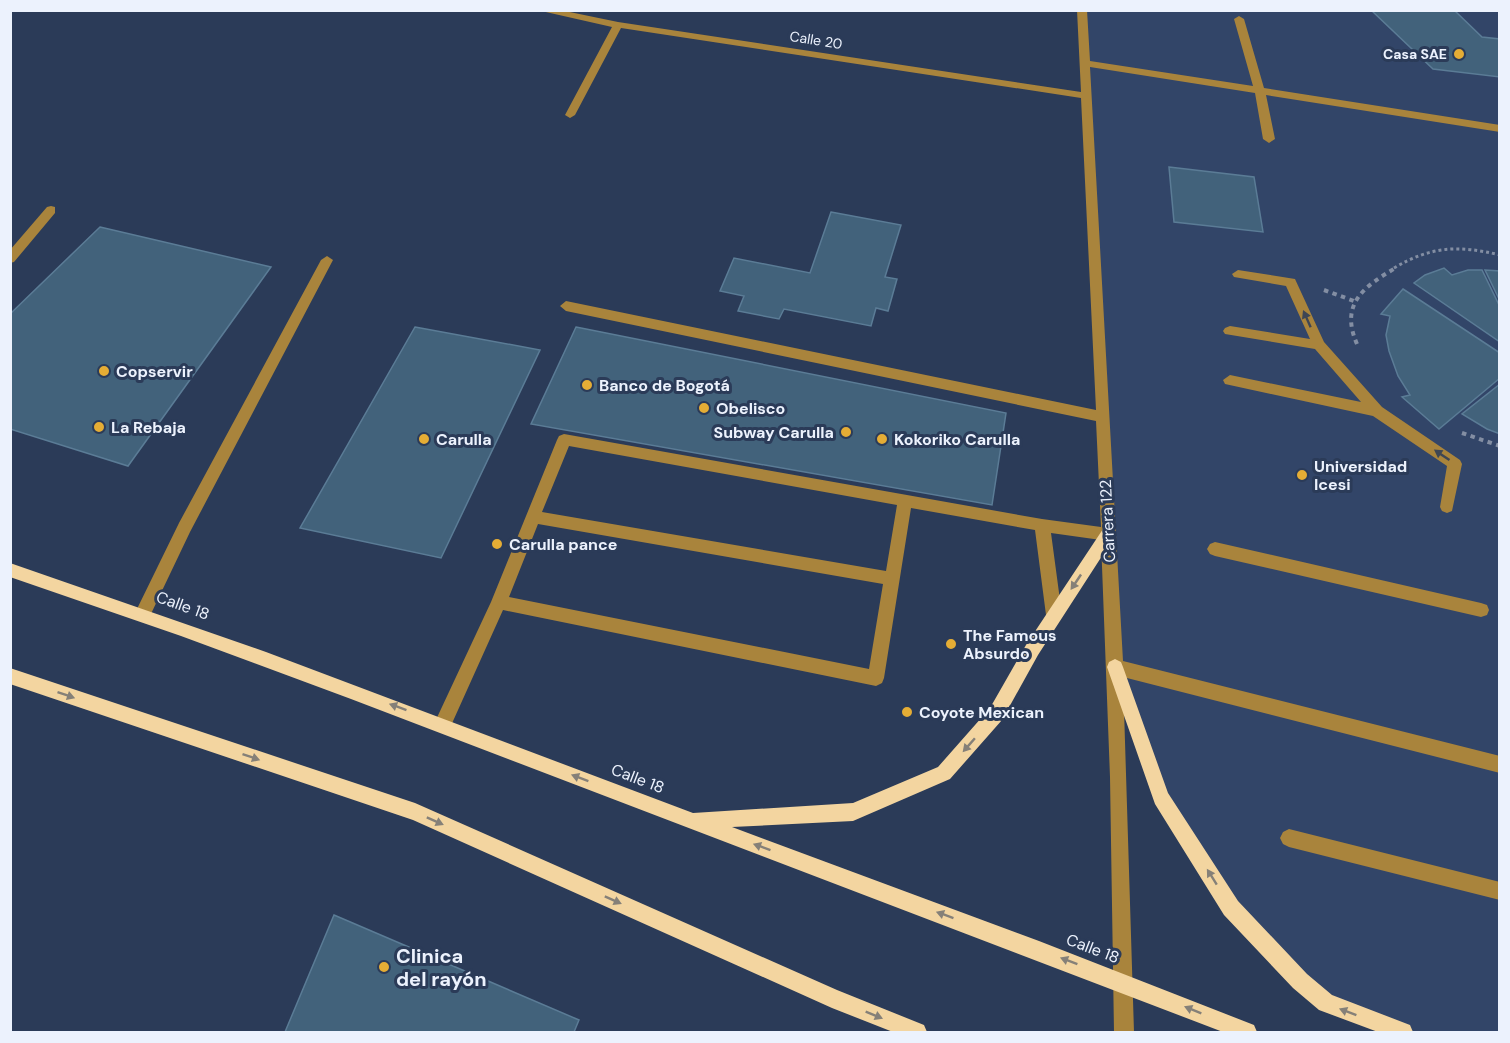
<svg xmlns="http://www.w3.org/2000/svg" width="1510" height="1043" font-family="'DM Sans',sans-serif">
<style>
.built{fill:#324568}
.building{fill:#42627b;stroke:#5b7c96;stroke-width:1.5}
.lines{fill:none;stroke-linecap:round;stroke-linejoin:round}
.path-far1{stroke:#838ea3;stroke-width:3;stroke-dasharray:3 3;stroke-linecap:butt}
.path{stroke:#838ea3;stroke-width:4;stroke-dasharray:4.5 4.5;stroke-linecap:butt}
.minor{fill:#a9843c;fill-rule:evenodd}
.major{fill:#f3d5a0;fill-rule:evenodd}
.oneway{fill:#3e4654}
.oneway2{fill:#858078}
.poi-dot{fill:#e5ad35;stroke:#2b3b58;stroke-width:2}
.labels{text-anchor:middle;stroke-width:6;stroke-linejoin:round;paint-order:stroke}
.far-street-label{font-size:14px;fill:#ecf2fd;stroke:#2b3b58}
.far-poi-label{font-size:14px;font-weight:bold;fill:#ecf2fd;stroke:#2b3b58;text-anchor:end}
.poi-label{font-size:16px;font-weight:bold;fill:#ecf2fd;stroke:#2b3b58;text-anchor:start}
.street-label{font-size:16px;fill:#ecf2fd;stroke:#2b3b58}
.near-poi-label{font-size:20px;font-weight:bold;fill:#ecf2fd;stroke:#2b3b58;text-anchor:start}
</style>
<rect width="100%" height="100%" fill="#2b3b58"/>
<!-- built -->
<path class="built" d="M1082,11H1499V1032H1403L1326,1003L1231,908L1161,798L1115,667Z"/>
<!-- building -->
<path class="building" d="M1371,10H1454L1482,37L1500,39V77L1433,69Z
M1169,167L1254,177L1263,232L1174,222Z
M831,212L901,225L885,277L897,279L888,311L876,308L871,326L784,309L779,319L738,311L744,296L720,291L734,258L810,273Z
M100,227L271,267L128,466L10,429V314Z
M1444,268L1452,275L1468,270H1482L1500,307V342L1414,283L1425,275Z
M1485,270L1500,271V301Z
M1403,289L1500,353V378L1439,429L1402,397L1410,395L1398,376L1389,351L1386,335L1390,316L1381,314Z
M415,327L540,350L441,558L300,528Z
M576,327L1006,413L992,505L531,424Z
M1500,384V434L1487,429L1462,414Z
M334,915L579,1020L574,1032H285Z"/>
<g class="lines">
<!-- path-far1 -->
<path class="path-far1" d="M1394,268C1431,246 1459,245 1500,255"/>
<!-- path -->
<path class="path" d="M1324,290L1354,301
M1357,344C1339,303 1365,286 1397,267
M1462,433L1500,446"/>
<!-- minor -->
<path class="minor" d="M537,10H560L618,22L1081,92L1077,10H1087L1090,61L1253,86L1234,19L1239,16L1244,19L1264,88L1500,125V132L1266,95L1275,139L1269,143L1263,139L1255,93L1090,67L1123,661L1500,756V773L1123,677L1134,1032H1114L1110,777L1101,540L1051,533L1062,615L1060,620L1054,622L1048,620L1046,615L1035,530L911,508L884,678L882,683L876,686L503,610L449,730L443,732L437,730L434,724L491,602L557,440L559,436L564,434L1042,519L1101,527L1096,421L566,311L560,306L566,301L1096,410L1081,98L621,28L575,115L570,118L565,115L612,27ZM569,446L897,505L886,571L542,512ZM538,524L883,584L869,669L509,597Z
M51,206L55,207V213L14,262L10,263V250L47,207Z
M327,256L333,260L190,532L149,618L143,620L137,618L135,613L179,523L321,260Z
M1238,270L1295,279L1324,342L1382,407L1460,460L1462,464L1452,511L1447,513L1442,511L1440,507L1447,466L1373,416L1225,384L1223,380L1230,375L1361,402L1315,349L1225,334L1223,331L1225,328L1230,326L1310,339L1286,286L1234,277L1232,274Z
M1215,542L1481,603L1487,605L1489,610L1487,615L1481,617L1215,556L1210,554L1207,549L1210,544Z
M1289,829L1500,882V900L1289,847L1283,844L1280,838L1283,832Z"/>
<!-- major -->
<path class="major" d="M1108,528L1113,529L1116,534L1113,539L1038,655L1002,720L950,779L853,821L732,827L1039,941L1254,1025L1257,1032H1223L351,699L181,636L10,577V563L266,652L693,813L853,803L938,767L990,708L1026,645L1103,529Z
M1115,659L1121,662L1123,667L1168,793L1238,901L1307,974L1332,995L1410,1025L1413,1032H1378L1319,1010L1293,988L1224,915L1155,804L1107,667L1109,662Z
M10,668L415,803L837,990L924,1025L927,1032H893L832,1008L413,820L10,684Z"/>
</g>
<!-- one-way arrows -->
<defs><path id="oneway-solid" d="M-6-.8H1V-3.2L6.5 0L1 3.2V.8H-6Z" transform="scale(1.5)"/></defs>
<g class="oneway">
<use href="#oneway-solid" transform="translate(1307 319) rotate(-114)"/>
<use href="#oneway-solid" transform="translate(1442 455) rotate(-146)"/>
</g>
<g class="oneway2">
<use href="#oneway-solid" transform="translate(1076 582) rotate(124)"/>
<use href="#oneway-solid" transform="translate(66 695) rotate(19)"/>
<use href="#oneway-solid" transform="translate(398 707) rotate(-160)"/>
<use href="#oneway-solid" transform="translate(969 745) rotate(131)"/>
<use href="#oneway-solid" transform="translate(251 757) rotate(19)"/>
<use href="#oneway-solid" transform="translate(580 778) rotate(-159)"/>
<use href="#oneway-solid" transform="translate(435 821) rotate(24)"/>
<use href="#oneway-solid" transform="translate(762 847) rotate(-160)"/>
<use href="#oneway-solid" transform="translate(1212 877) rotate(-122)"/>
<use href="#oneway-solid" transform="translate(613 900) rotate(24)"/>
<use href="#oneway-solid" transform="translate(945 915) rotate(-160)"/>
<use href="#oneway-solid" transform="translate(1069 961) rotate(-159)"/>
<use href="#oneway-solid" transform="translate(1193 1010) rotate(-158)"/>
<use href="#oneway-solid" transform="translate(1348 1012) rotate(-159)"/>
<use href="#oneway-solid" transform="translate(874 1015) rotate(22)"/>
</g>
<!-- markers -->
<g class="poi-dot">
<circle cx="1459" cy="54" r="6"/>
<circle cx="104" cy="371" r="6"/>
<circle cx="587" cy="385" r="6"/>
<circle cx="704" cy="408" r="6"/>
<circle cx="99" cy="427" r="6"/>
<circle cx="846" cy="432" r="6"/>
<circle cx="424" cy="439" r="6"/>
<circle cx="882" cy="439" r="6"/>
<circle cx="1302" cy="475" r="6"/>
<circle cx="497" cy="544" r="6"/>
<circle cx="951" cy="644" r="6"/>
<circle cx="907" cy="712" r="6"/>
<circle cx="384" cy="967" r="6"/>
</g>
<g class="labels">
<!-- far-street labels -->
<g class="far-street-label">
<text transform="translate(816 40) rotate(9)" y="5">Calle 20</text>
</g>
<!-- far-poi labels -->
<g class="far-poi-label">
<text x="1447" y="59">Casa SAE</text>
</g>
<!-- poi labels -->
<g class="poi-label">
<text x="116" y="377">Copservir</text>
<text x="599" y="391">Banco de Bogotá</text>
<text x="716" y="414">Obelisco</text>
<text x="111" y="433">La Rebaja</text>
<text x="834" y="438" text-anchor="end">Subway Carulla</text>
<text x="436" y="445">Carulla</text>
<text x="894" y="445">Kokoriko Carulla</text>
<text x="1314" y="472">Universidad<tspan x="1314" dy="18">Icesi</tspan></text>
<text x="509" y="550">Carulla pance</text>
<text x="963" y="641">The Famous<tspan x="963" dy="18">Absurdo</tspan></text>
<text x="919" y="718">Coyote Mexican</text>
</g>
<!-- street labels -->
<g class="street-label">
<text transform="translate(1107 521) rotate(-93)" y="6">Carrera 122</text>
<text transform="translate(183 605) rotate(20)" y="6">Calle 18</text>
<text transform="translate(638 778) rotate(21)" y="6">Calle 18</text>
<text transform="translate(1093 948) rotate(21)" y="6">Calle 18</text>
</g>
<!-- near-poi labels -->
<g class="near-poi-label">
<text x="396" y="963">Clinica<tspan x="396" dy="23">del rayón</tspan></text>
</g>
</g>
<!-- border -->
<rect width="1510" height="1043" fill="none" stroke="#ecf2fd" stroke-width="24"/>
</svg>
